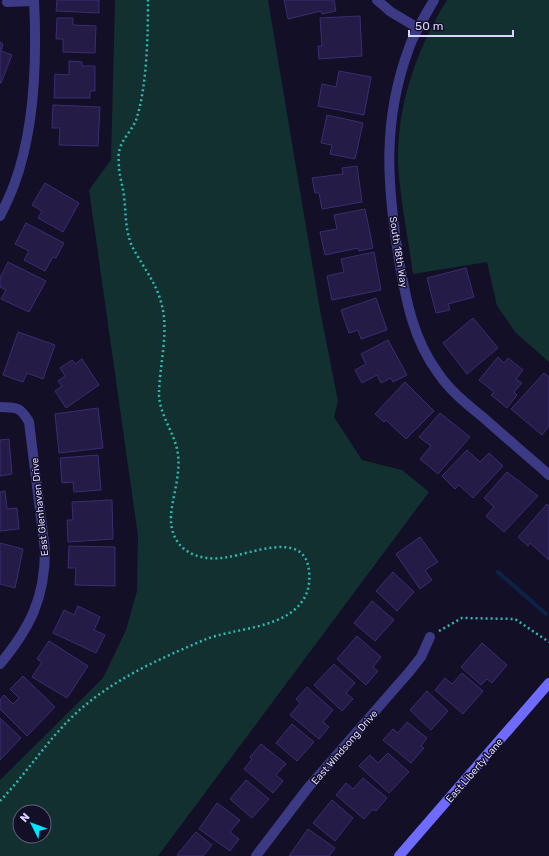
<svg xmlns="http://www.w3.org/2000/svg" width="549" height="856" font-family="Rubik,sans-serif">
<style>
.green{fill:#12302f;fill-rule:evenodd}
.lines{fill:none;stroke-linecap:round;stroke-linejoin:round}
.stream{stroke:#0c2248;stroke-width:4}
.building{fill:#241b47;stroke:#3b2d73}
.path{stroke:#2fb8b0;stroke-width:2.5;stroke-dasharray:2 3;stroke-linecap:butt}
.street{stroke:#3d3a85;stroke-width:10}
.secondary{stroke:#6f6bff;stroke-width:10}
.labels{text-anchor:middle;stroke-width:3;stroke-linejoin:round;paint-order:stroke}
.street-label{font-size:10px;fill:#d9d4ff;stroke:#130f26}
</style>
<rect width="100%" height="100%" fill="#130f26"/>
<!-- green -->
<path class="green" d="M115,0H268L320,310L338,401L334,417L362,460L402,470L429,492L158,856H0V780L103,678L126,630L137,591L138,536L89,190L111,160ZM20,812H44V836H20Z
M447,0H549V362L516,333L497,306L487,262L413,274C408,237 400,199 398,162C397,105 417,48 447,0Z"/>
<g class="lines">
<!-- stream -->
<path class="stream" d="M498,572L546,614"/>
</g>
<!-- building -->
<path class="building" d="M57,0H99V13L56,11Z
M284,0H334L336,11L322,14L321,11L288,19Z
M360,16L362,56L319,59L318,46H322L320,18Z
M57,18H73V25L96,26L95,53L63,52V39H56Z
M0,42L3,44L1,51L12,55L1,83H0Z
M69,61L82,62V66H95V91H90V98H54L55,74L69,75Z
M339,71L371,77L364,115L318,106L322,84L336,87Z
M53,105L100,107L98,146L59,145L60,128H52Z
M327,115L363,123L355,159L330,154L332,145L321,143Z
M357,166L362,202L322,209L319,193H315L312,178L343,174L342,168Z
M45,183L79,203L63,232L38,218L42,211L32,205Z
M365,209L373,248L359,251L358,248L325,255L320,232L337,229L334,215Z
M26,223L64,243L56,258L53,257L45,271L24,260L29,251L15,244Z
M374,252L381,290L332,300L327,276L344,272L341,259Z
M8,262L46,281L29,312L1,299L6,290L0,287V278Z
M466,268L474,297L448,304L450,310L436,313L427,278Z
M376,298L387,330L361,339L358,330L349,333L341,310Z
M473,318L498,348L467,374L443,343Z
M18,332L55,345L43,379L27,373L23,382L3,375Z
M388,340L407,375L393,382L391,378L381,383L377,375L362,383L355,370L366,364L361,354Z
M498,357L504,363L508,358L523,370L516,379L522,383L514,392L517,395L507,408L491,395L494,392L479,380Z
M82,359L99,385L66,408L55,391L62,386L58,381L65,376L60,368L72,360L75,364Z
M544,373L549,377V426L542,435L511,409Z
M405,382L434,411L406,439L386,420L384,422L375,414Z
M98,408L103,448L59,453L55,414Z
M440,413L470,437L438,474L420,459L431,446L419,437Z
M9,439L12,474L0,476V440Z
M467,450L480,462L489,453L503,466L473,498L459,485L455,489L442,476Z
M98,455L101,490L74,492L73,482L62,483L60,458Z
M507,472L538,496L504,532L486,516L494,507L484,498Z
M5,491L7,509L17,508L19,529L0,531V492Z
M112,500L113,539L68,542L67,520H73L72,502Z
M547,504L549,506V560L530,543L528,546L518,537Z
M420,537L438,562L425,570L432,580L420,589L396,554Z
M0,543L23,549L15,588L0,584Z
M69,546L115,547V586L75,585L76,568H68Z
M393,572L414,592L397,611L376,591Z
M372,601L394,620L375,641L354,623Z
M78,606L100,617L94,630L105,635L96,653L53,633L64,610L74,615Z
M357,636L381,657L373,667L378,671L366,685L337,659Z
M49,641L88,666L67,698L32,677L42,662L37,659Z
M482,643L507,665L492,683L487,679L481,685L461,667Z
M334,664L355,683L346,693L353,699L342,711L314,685Z
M462,673L483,691L463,714L435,690L445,678L452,684Z
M23,676L55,707L27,736L0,709V700L4,695L13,704L19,698L10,689Z
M307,687L333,710L323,722L329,727L319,739L290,715L300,703L296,699Z
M427,691L448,711L431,730L410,710Z
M0,718L21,738L0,760Z
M407,722L427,738L421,746L424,748L411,763L383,740L393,729L398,733Z
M292,724L314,742L297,761L276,743Z
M261,744L286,764L276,775L283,781L273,793L244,769L252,759L250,757Z
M388,753L409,772L389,793L359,766L370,755L378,763Z
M363,778L387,798L376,811L373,809L364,819L336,795L346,783L353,789Z
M246,780L269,799L252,818L230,799Z
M332,800L353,818L335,841L313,823Z
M217,803L240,820L230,832L239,839L230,851L199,829Z
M308,829L335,848L329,856H289Z
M196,832L212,845L203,856H178L177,855Z"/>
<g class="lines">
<!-- path -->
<path class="path" d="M439,631L462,618L515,619L549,642
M0,801C26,774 46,742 73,716C111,680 157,660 204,640C234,627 293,630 307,592C310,584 310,573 308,565C300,532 250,554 228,557C198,563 169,550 171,515C173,493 182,471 177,449C173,431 160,415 159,395C159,368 169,332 162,306C157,283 142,266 132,246C125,230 126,213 124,196C123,187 120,178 119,169C119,164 118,156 119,152C121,139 134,129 137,117C147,85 148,34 148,0"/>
<!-- street -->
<path class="street" d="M377,0L391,12L418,28
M434,0C425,16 415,31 409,48C382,121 387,185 399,260C406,300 413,339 438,373C450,391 468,405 485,419C506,438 528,456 549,475
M7,2L34,1
M0,216C5,206 10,196 14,185C35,129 37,59 34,0
M0,407C17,408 20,406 29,422L45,550C45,598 30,628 0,664
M256,856L307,789L410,671L421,657L430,637"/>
<!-- secondary -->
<path class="secondary" d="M399,856L549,683"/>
</g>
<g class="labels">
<!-- street labels -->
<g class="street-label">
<text transform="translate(399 252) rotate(81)" y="4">South 18th Way</text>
<text transform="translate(39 507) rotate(-96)" y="4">East Glenhaven Drive</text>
<text transform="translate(344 747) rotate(-49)" y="4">East Windsong Drive</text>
<text transform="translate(474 770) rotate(-49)" y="4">East Liberty Lane</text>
</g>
</g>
<!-- north arrow -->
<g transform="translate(32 824) rotate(312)"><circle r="19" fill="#130f26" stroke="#625e7d"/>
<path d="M0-3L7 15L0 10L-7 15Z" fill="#00e5ff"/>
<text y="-6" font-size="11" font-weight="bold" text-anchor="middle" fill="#d9d4ff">N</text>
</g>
<!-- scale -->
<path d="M409 30v6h104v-6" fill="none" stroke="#d9d4ff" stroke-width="2"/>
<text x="415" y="30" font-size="12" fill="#d9d4ff" stroke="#130f26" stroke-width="3" paint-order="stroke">50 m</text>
</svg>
